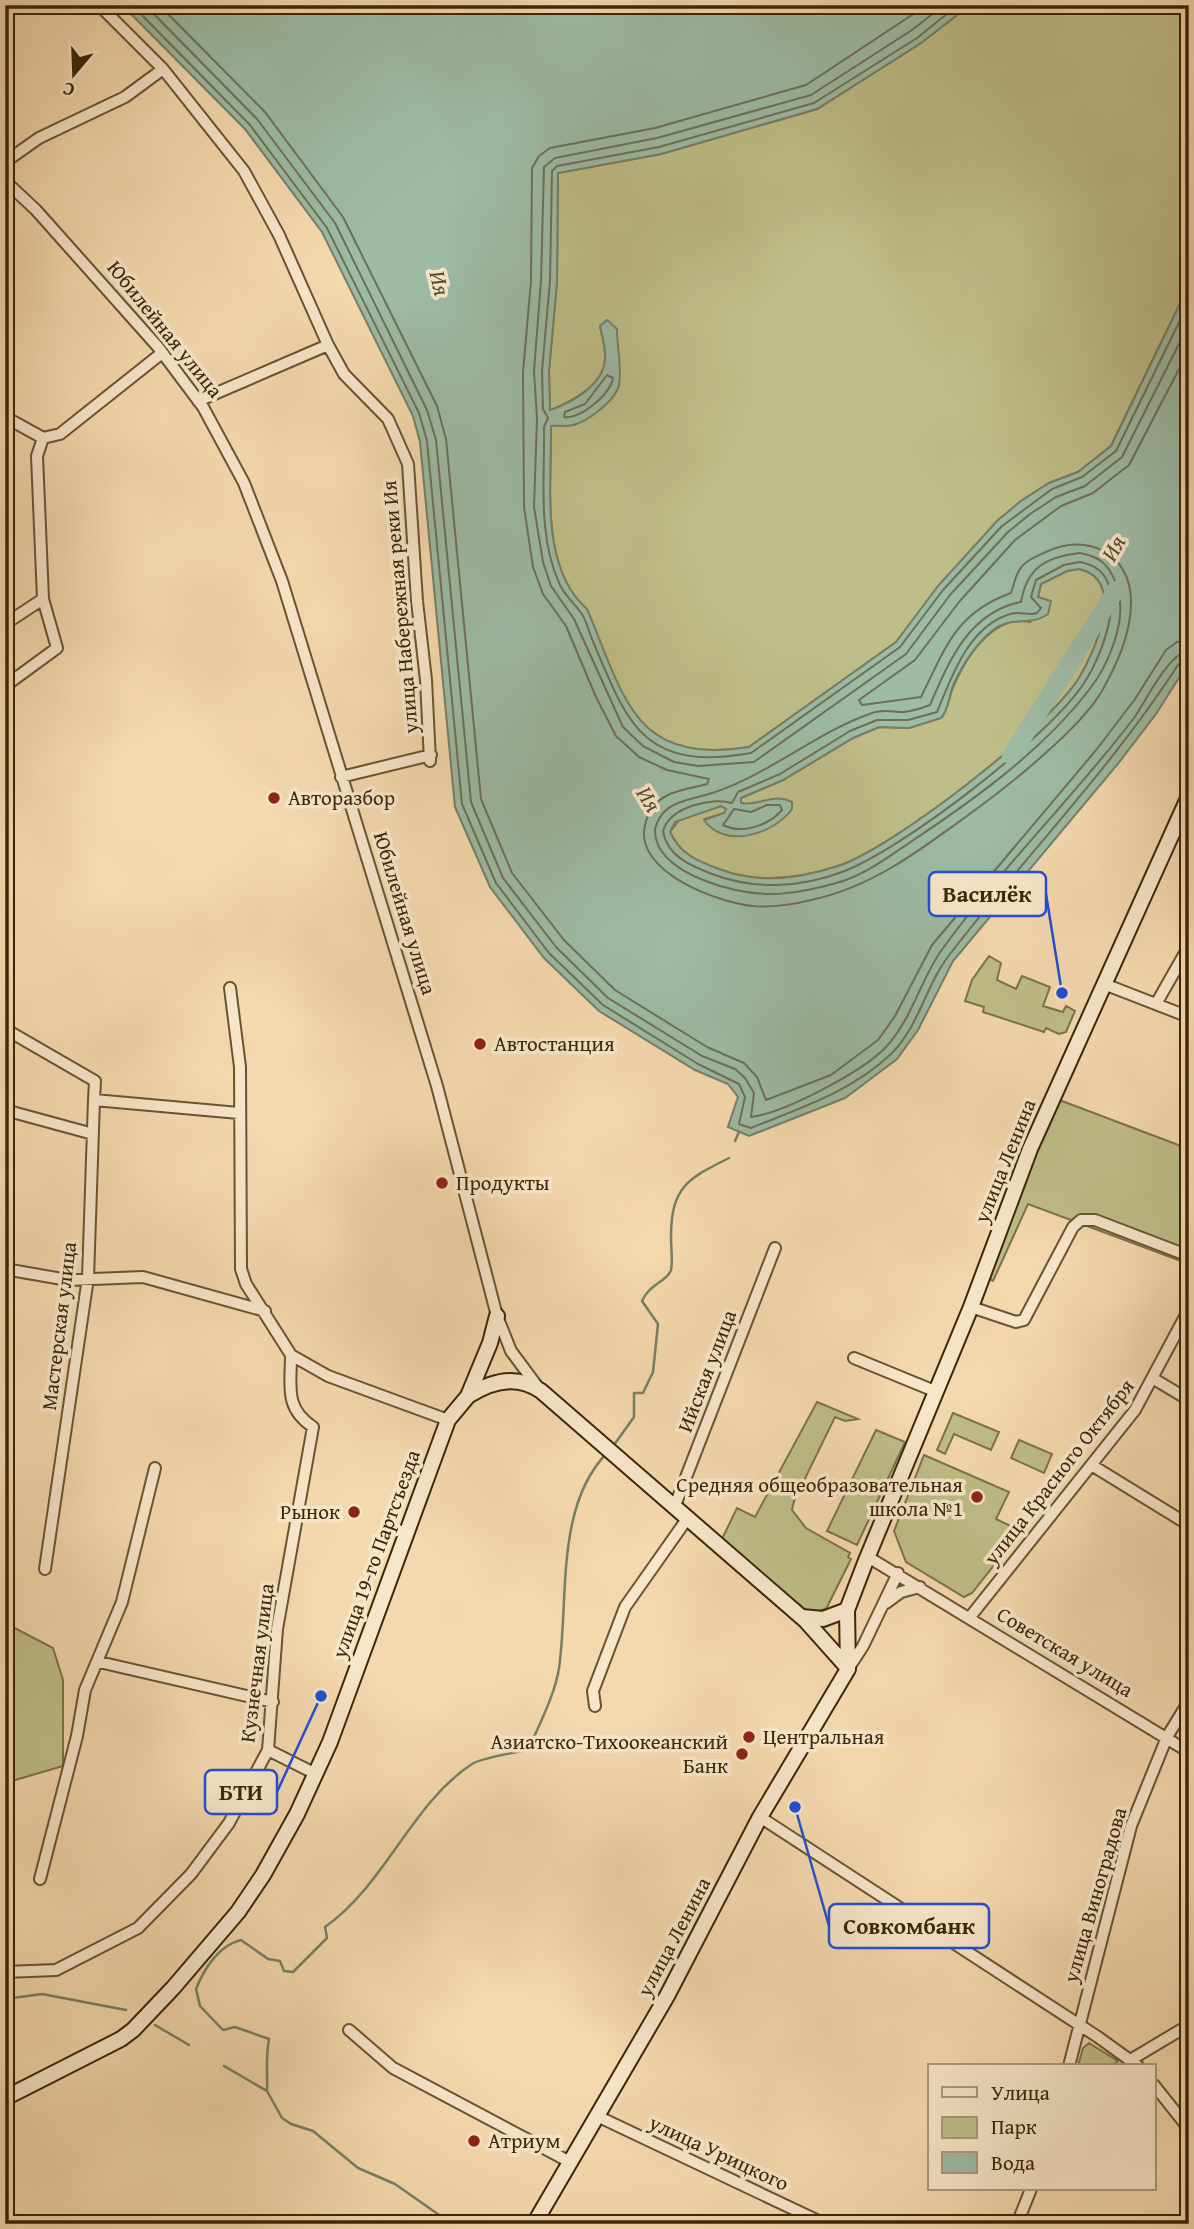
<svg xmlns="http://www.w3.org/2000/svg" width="1194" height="2229" font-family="'Gentium Book Plus',serif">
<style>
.green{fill:#bfbe88;stroke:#7d7248;stroke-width:2}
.water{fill:#9dbba5;stroke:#767f66;stroke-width:2;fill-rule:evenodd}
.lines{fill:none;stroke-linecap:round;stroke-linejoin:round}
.shore{stroke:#6c7056;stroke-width:2}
.stream{stroke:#767f66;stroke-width:2.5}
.river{stroke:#9dbba5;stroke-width:18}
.street-casing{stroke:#6a5332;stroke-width:14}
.secondary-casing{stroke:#3b2608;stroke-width:18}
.street{stroke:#f8e6ca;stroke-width:10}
.secondary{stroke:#f8e6ca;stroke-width:14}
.poi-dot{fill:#8f2418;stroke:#f8e6ca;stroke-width:2.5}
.labels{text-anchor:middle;stroke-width:7;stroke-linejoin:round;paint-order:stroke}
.street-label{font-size:21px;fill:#3b2608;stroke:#f8e6ca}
.poi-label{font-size:21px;fill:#3b2608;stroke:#f8e6ca;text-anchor:start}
.water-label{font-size:23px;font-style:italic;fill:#544b2f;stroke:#f8e6ca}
.leader{fill:none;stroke:#1d4ed8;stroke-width:2.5}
.callout-dot{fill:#1d4ed8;stroke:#f8e6ca;stroke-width:2.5}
.callout{fill:#f8e6ca;stroke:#1d4ed8;stroke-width:2.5}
.callout-label{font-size:23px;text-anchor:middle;font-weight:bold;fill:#3b2608}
</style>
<rect width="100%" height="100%" fill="#f5d9ae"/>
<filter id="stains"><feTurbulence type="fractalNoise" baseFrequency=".00286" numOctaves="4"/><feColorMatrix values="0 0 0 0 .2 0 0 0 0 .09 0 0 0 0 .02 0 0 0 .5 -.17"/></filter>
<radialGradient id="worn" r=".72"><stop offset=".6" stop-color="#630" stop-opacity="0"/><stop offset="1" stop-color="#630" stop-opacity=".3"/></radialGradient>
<!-- green -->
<path class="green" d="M970,5H1189V285L1111,446L1078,472L1049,483L1021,501L997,521L896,642L749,747C633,765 625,699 587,610C539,566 552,483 551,425H575L609,401L617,329L600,326C602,336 606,349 605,359C604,386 571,401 550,411L549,371L557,282L558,173L661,154L817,109L921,43Z
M1079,569C1127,579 1095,652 1079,678C1048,728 893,848 838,866C799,879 757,884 719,869C697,861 680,854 670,832L680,819L721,806L726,809L725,813L705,819L724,834L758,802L751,805L741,803V798L783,780L853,738L879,727L909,728L941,718C949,709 949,694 955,683C968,654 995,614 1030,622L1044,600L1038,597L1041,584L1067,571Z
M989,956L1001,963L997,980L1016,989L1022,976L1050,987L1043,1006L1063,1012L1066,1006L1075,1011L1066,1032L1059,1034L1046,1028L1044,1032L983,1012L984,1007L965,1001L972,980Z
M1062,1101L1189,1149V1264L1028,1204L993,1281L987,1278L1055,1105Z
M817,1402L858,1419L845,1421L835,1417L794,1501L792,1510L806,1528L850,1553L848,1557L851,1559L826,1609L812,1612L804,1609L722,1539L737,1508L755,1517Z
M953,1413L999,1432L991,1450L954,1434L945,1454L937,1450Z
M876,1430L905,1442L857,1545L827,1531Z
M1019,1440L1052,1454L1044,1473L1011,1458Z
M924,1455L1009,1492L996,1519L1021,1531L972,1593L964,1597L906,1562L894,1531Z
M5,1623L53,1648L63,1680V1766L5,1783Z
M1089,2043L1118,2061L1112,2066H1078L1083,2048Z"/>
<!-- water -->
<path class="water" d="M122,5H970L921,43L817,109L661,154L558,173L557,282L549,371L550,410C571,403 604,385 605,359C606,349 602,336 600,326L607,320L617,329C617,347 622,367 619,385C616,400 587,422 573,425C566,427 557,425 551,426C552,483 539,567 587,609C625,698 633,765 749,747L896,642L938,586L997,521L1021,501L1049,483L1078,472L1111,446L1189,285V662L1156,714L1117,765L953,961L918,1030L897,1059L845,1098L749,1136L728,1127L738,1097L728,1084L695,1070L599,1011L544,958L490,887L455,807L420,442L413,416L322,232L245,129ZM1079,569C1127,579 1095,652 1079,678C1048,728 893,848 838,866C799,879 757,884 719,869C697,861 680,854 670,832L675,822L721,806L726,809L724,813L704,820C725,850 774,834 792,809V802C773,792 759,807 741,803V798L783,780L853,738L879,727L909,728L941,718C949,709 949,694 954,683C963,664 977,643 993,630C1012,615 1031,627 1048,614L1051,601L1038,597L1041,584L1067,571Z"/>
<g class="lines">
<!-- shore -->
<path class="shore" d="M132,5L250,125L327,228L419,413L427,441L462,804L496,883L549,953L603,1005L698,1064L739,1084L745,1097L739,1124L751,1128C800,1108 851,1092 891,1054C919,1027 926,984 950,954C1027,854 1111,769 1180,662L1189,659
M145,5L257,119L335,223L427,410L436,440L471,802L503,878L556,947L608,998L702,1056L735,1069L745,1078L754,1093L751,1117C784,1113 862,1072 886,1047C912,1019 920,981 941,951C1000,869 1073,798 1134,718C1146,701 1169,652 1189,651
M159,5L265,112L343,217L437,406L446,439L481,799L512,873L564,940L615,990L707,1047L744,1063L757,1077L766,1100L831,1075L878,1040L895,1016L932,945L1097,749L1135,699L1166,650L1177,642L1189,640
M927,5L806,85L655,128L550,148L539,156L532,168L531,281L523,372L524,507L533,567L543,594L566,626L596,697L616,736L639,757L667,770L709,779L707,784C693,788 679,789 666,796C655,802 648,812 645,825C634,872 717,902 752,906C771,908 797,904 815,899C874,886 923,848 971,813C1007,787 1080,729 1102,691C1117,664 1131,634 1131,602C1131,553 1087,532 1046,552C1037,556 1026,560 1020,569C1015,576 1014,585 1011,593C955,613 945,649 921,697L862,705L859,700L915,660L959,602L1015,540L1061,506L1093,493L1129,465L1189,350
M944,5L912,30L811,95L657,138L555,158L544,167L541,281L534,371L537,418L534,507L543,562L551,586L574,619L623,727L643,746L674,762L698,766L754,762L906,654L950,595L1008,532L1030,514L1056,497L1085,486L1122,457L1189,324
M958,5L917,38L814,103L659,147L557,166L552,171L550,281L542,371L543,409L548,418L544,427C545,478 537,536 560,585C565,596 575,604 582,614C586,621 589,631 592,639C628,725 643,772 751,753L900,647L943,590L1002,526L1052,489L1082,477L1116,451L1189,302
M607,375L613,378C610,395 579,420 564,417L565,412L585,404Z
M1080,553C1103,557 1112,568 1118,591C1127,621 1108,666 1089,690C1042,751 975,799 912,841C890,856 867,873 843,881C790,897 754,900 703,880C681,871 654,856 655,829C660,809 674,803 694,798C759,784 809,735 872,713C882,709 893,712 904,712C912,711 922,708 930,705C949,661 969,612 1021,602C1027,568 1045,557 1080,553Z
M1079,562C1136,570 1104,653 1084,683C1050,736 902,850 842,872C800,888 754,890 712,874C691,866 667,856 663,831C670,807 711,797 732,803L738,792L780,774L850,731L877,720H908L937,712C952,676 968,627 1010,614C1020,611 1028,616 1037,613L1041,608L1031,597L1036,580L1064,565Z
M767,805H780L782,810C769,825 742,835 723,825L734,809L751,812Z"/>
<!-- stream -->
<path class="stream" d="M735,1141L739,1132
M614,1445L634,1417V1393H643L653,1372L658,1324L642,1301C649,1284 668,1281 671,1270C673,1261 671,1248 671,1238C671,1187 687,1179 729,1158
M5,1999L42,1994L126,2010
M155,2025L189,2045
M224,2066L267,2091
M452,2224L395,2184L358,2168L313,2131L291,2124L282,2118L267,2091C268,2071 265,2062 269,2039L235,2027L223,2030L200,2006L196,1989C204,1969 219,1945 241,1940L268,1959L280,1961L284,1971L293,1972L327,1938L325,1927C385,1885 412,1803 472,1764C480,1758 516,1753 529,1749C539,1724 555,1695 559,1668C569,1599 555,1506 607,1453"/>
<!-- river -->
<path class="river" d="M1011,756L1116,590"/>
<defs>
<path id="street" d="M99,5L163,69L244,171L279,235L328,345L344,374L388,419L408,464L417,601L426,680L430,761
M5,162L39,138L125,97L163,69
M5,181L36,210L158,347L203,407L244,483L282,581L437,1086L497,1316L511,1351L537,1386
M198,401L328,345
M5,417L43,438
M5,624L43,599
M5,686L57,648L43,599L37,456L43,438L60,434L162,353
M341,777L431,755
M1104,984L1189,1017
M230,988L240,1067L241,1269L246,1284L291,1355L328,1376L448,1420
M1156,1004L1189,946
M5,1029L95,1081L94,1100L239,1113
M5,1110L93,1134
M5,1269L68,1280L143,1277L265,1311
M971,1307L1016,1322L1024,1320L1073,1227L1081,1220H1095L1189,1256
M854,1358L937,1392
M1154,1379L1189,1400
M1093,1466L1189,1525
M674,1508L775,1248
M868,1557L1189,1752
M45,1569L88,1278L94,1100
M886,1603L901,1592L920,1587
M970,1617L1135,1410L1189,1309
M99,1662L273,1702
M848,1669L863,1646L898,1573
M595,1706L593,1691L625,1607L687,1519
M268,1750L316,1774
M760,1817L1098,2037L1138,2066
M40,1879L77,1736L85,1690L122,1602L155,1468
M5,1972L56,1970L138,1928L191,1874L229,1823L268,1750L277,1629L313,1427C284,1408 291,1386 291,1355
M349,2030L393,2068L570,2162
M1132,2059L1189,2025
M1069,2066L1131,1826L1167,1737L1189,1701
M1154,2085L1189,2129
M597,2116L825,2224
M1017,2224L1031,2189"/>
<path id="secondary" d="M468,1396C491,1381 517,1374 541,1391L806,1621L847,1667
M802,1617L823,1619L847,1610
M848,1669L847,1610L865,1563L971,1307L1030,1149L1189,796
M5,2098L121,2039L133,2030L173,1988L238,1912L263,1875L297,1814L330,1742L448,1420L468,1396L490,1343L497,1316
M534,2224L667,1996L760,1817L848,1669"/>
</defs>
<!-- street casing -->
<use href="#street" class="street-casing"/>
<!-- secondary casing -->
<use href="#secondary" class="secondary-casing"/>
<!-- street -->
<use href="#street" class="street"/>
<!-- secondary -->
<use href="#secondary" class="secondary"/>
</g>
<!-- markers -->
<g class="poi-dot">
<circle cx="274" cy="798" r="7"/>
<circle cx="480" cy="1044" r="7"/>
<circle cx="442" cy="1183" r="7"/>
<circle cx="977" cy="1497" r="7"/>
<circle cx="354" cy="1512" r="7"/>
<circle cx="749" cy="1737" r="7"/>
<circle cx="742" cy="1754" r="7"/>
<circle cx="474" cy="2141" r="7"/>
</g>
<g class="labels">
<!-- street labels -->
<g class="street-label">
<text transform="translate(165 329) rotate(51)" y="7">Юбилейная улица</text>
<text transform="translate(400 607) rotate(-95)" y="7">улица Набережная реки Ия</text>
<text transform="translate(405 913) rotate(73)" y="7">Юбилейная улица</text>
<text transform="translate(1005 1161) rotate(-68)" y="7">улица Ленина</text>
<text transform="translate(59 1326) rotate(-83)" y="7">Мастерская улица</text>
<text transform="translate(707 1371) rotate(-69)" y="7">Ийская улица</text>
<text transform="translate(1059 1472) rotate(-52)" y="7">улица Красного Октября</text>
<text transform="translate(376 1554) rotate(-70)" y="7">улица 19-го Партсъезда</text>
<text transform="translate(1065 1652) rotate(31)" y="7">Советская улица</text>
<text transform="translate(257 1663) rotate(-83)" y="7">Кузнечная улица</text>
<text transform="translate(1095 1895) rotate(-74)" y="7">улица Виноградова</text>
<text transform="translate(674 1937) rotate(-62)" y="7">улица Ленина</text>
<text transform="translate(719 2153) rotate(25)" y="7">улица Урицкого</text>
</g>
<!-- poi labels -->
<g class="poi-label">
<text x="288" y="805">Авторазбор</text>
<text x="494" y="1051">Автостанция</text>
<text x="456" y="1190">Продукты</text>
<text x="963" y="1492" text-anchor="end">Средняя общеобразовательная<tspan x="963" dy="24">школа №1</tspan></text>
<text x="340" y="1519" text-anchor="end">Рынок</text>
<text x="763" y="1744">Центральная</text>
<text x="728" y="1749" text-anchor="end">Азиатско-Тихоокеанский<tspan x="728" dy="24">Банк</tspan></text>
<text x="488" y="2148">Атриум</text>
</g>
<!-- water labels -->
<g class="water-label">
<text transform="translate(440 283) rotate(76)" y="8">Ия</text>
<text transform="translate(1113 548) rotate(-61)" y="8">Ия</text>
<text transform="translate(649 799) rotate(58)" y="8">Ия</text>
</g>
</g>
<!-- callouts -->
<path class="leader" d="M1062 993L1046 894M321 1696L277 1792M795 1807L829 1926"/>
<g class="callout-dot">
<circle cx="1062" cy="993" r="7"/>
<circle cx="321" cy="1696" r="7"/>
<circle cx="795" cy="1807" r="7"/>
</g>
<g class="callout">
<rect x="929" y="872" width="117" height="44" rx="7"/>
<rect x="205" y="1770" width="72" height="44" rx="7"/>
<rect x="829" y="1904" width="160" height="44" rx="7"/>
</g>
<g class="callout-label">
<text x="987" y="902">Василёк</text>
<text x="241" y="1800">БТИ</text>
<text x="909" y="1934">Совкомбанк</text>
</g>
<!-- margin -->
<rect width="1194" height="2229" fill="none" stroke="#f5d9ae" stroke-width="28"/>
<rect x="7" y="7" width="1180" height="2215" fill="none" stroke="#3b2608" stroke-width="3.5"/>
<rect x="14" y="14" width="1166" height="2201" fill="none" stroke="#3b2608" stroke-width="2"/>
<!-- legend -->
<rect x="928" y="2064" width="228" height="126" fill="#f8e6ca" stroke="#ac997c" stroke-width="2"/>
<rect x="942" y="2087" width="35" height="10" fill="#f8e6ca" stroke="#ac997c" stroke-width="2"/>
<text x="991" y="2100" font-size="21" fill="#3b2608">Улица</text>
<rect x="942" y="2117" width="35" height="21" fill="#bfbe88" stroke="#ac997c" stroke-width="2"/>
<text x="991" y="2134" font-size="21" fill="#3b2608">Парк</text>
<rect x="942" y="2152" width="35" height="21" fill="#9dbba5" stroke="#ac997c" stroke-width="2"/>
<text x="991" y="2170" font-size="21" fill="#3b2608">Вода</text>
<!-- north arrow -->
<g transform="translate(74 74) rotate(199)" stroke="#f8e6ca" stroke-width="5" paint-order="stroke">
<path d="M0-5L12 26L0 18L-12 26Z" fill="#3b2608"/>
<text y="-10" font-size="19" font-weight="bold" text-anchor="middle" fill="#3b2608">С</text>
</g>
<rect width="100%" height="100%" filter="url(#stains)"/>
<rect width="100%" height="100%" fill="url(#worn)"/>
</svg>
